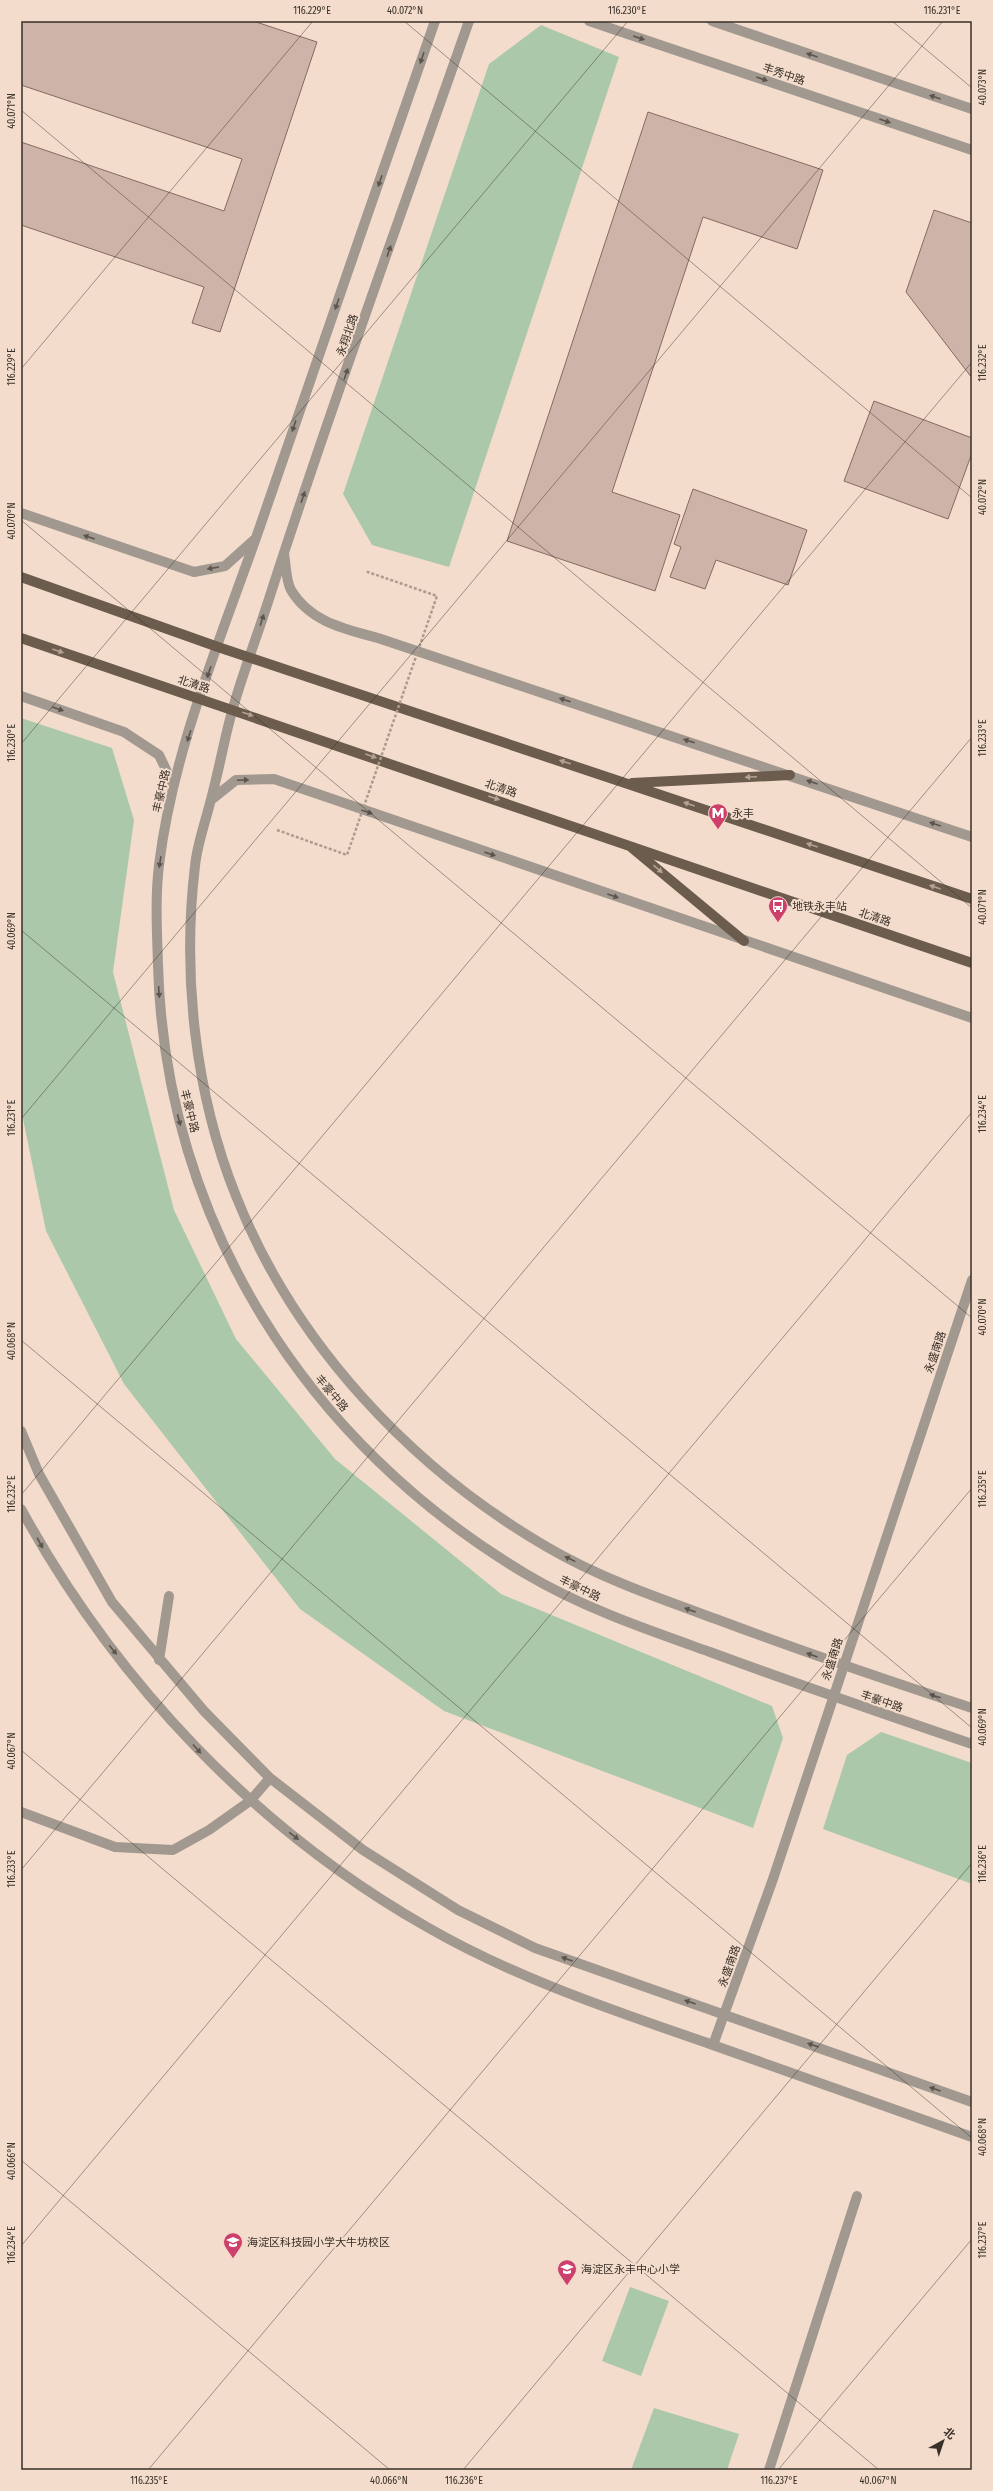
<svg xmlns="http://www.w3.org/2000/svg" width="993" height="2491" font-family="'Fira Sans Condensed','Noto Sans SC',sans-serif">
<style>
.green{fill:#abc9aa}
.building{fill:#ceb3a9;stroke:#836b62}
.lines{fill:none;stroke-linecap:round;stroke-linejoin:round}
.minor{stroke:#a19890;stroke-width:10}
.major{stroke:#6b5c4e;stroke-width:10}
.path-bridge{stroke:#ad9c8e;stroke-width:2.5;stroke-dasharray:3 2;stroke-linecap:butt}
.oneway{fill:#5d544c}
.oneway2{fill:#b6a293}
.ticks{fill:none;stroke:#382f28;stroke-width:1;stroke-opacity:0.45}
.labels{text-anchor:middle;stroke-width:4;stroke-linejoin:round;paint-order:stroke}
.street-label{font-size:11px;fill:#382f28;stroke:#f3dccb}
.poi-label{font-size:11px;fill:#382f28;stroke:#f3dccb;text-anchor:start}
.neatline{fill:none;stroke:#382f28;stroke-width:1.5}
.ticks-label{font-size:10px;text-anchor:middle;fill:#382f28}
</style>
<rect width="100%" height="100%" fill="#f3dccb"/>
<!-- green -->
<path class="green" d="M541,25L619,57L449,567L372,545L343,494L489,64Z
M21,718L112,748L134,820L113,972L174,1210L236,1339L335,1459L501,1594L772,1706L783,1738L753,1828L444,1711L300,1609L124,1384L46,1231L21,1109Z
M881,1732L972,1763V1884L823,1829L847,1755Z
M630,2287L669,2301L641,2376L602,2361Z
M654,2408L739,2434L727,2470H631Z"/>
<!-- building -->
<path class="building" d="M21,21H253L317,42L220,332L192,323L204,287L21,225V142L224,211L242,159L21,85Z
M648,112L823,170L797,249L703,217L612,492L680,515L655,591L507,541Z
M934,210L972,223V378L906,292Z
M874,401L972,438V453L948,519L844,481Z
M693,489L807,530L788,585L716,560L705,589L670,577L681,547L674,544Z"/>
<g class="lines">
<!-- minor -->
<path class="minor" d="M435,21C375,192 316,364 257,535C219,643 173,751 159,865C155,898 157,932 158,965C165,1222 307,1444 526,1574C583,1608 648,1630 710,1652C797,1684 884,1714 972,1744
M469,21C401,215 330,409 267,605C256,639 243,673 233,708C224,739 219,771 210,803C205,823 197,845 195,866C182,975 195,1094 236,1196C294,1343 411,1468 547,1547C600,1578 658,1598 716,1619C801,1651 886,1680 972,1708
M589,21L972,150
M712,21L972,109
M21,513L194,572L225,566L254,540
M284,554C286,565 286,581 291,590C310,622 345,629 378,638L972,837
M21,696L124,732L159,755L173,784
M211,800L236,780L274,779L972,1018
M21,1431L39,1474L112,1602L204,1711L270,1778L363,1850L458,1910L535,1948L972,2102
M21,1509C116,1682 255,1829 427,1927C515,1978 615,2011 710,2044C798,2075 885,2106 972,2137
M159,1660L169,1596
M21,1812L115,1847L173,1850L209,1830L250,1801L270,1778
M713,2045L773,1879L972,1280
M769,2470L857,2196"/>
<!-- major -->
<path class="major" d="M21,577L218,647L972,899
M21,638L972,963
M632,783L790,775
M632,848L744,941"/>
<!-- path-bridge -->
<path class="path-bridge" d="M277,830L347,855L437,596L365,571"/>
</g>
<!-- one-way arrows -->
<defs><path id="oneway-solid" d="M-6-.8H1V-3.2L6.5 0L1 3.2V.8H-6Z"/></defs>
<g class="oneway">
<use href="#oneway-solid" transform="translate(639 38) rotate(19)"/>
<use href="#oneway-solid" transform="translate(812 55) rotate(-161)"/>
<use href="#oneway-solid" transform="translate(422 58) rotate(109)"/>
<use href="#oneway-solid" transform="translate(762 79) rotate(19)"/>
<use href="#oneway-solid" transform="translate(935 97) rotate(-161)"/>
<use href="#oneway-solid" transform="translate(885 121) rotate(19)"/>
<use href="#oneway-solid" transform="translate(380 181) rotate(109)"/>
<use href="#oneway-solid" transform="translate(389 251) rotate(-71)"/>
<use href="#oneway-solid" transform="translate(337 304) rotate(109)"/>
<use href="#oneway-solid" transform="translate(346 374) rotate(-71)"/>
<use href="#oneway-solid" transform="translate(294 426) rotate(109)"/>
<use href="#oneway-solid" transform="translate(303 497) rotate(-71)"/>
<use href="#oneway-solid" transform="translate(89 537) rotate(-161)"/>
<use href="#oneway-solid" transform="translate(213 568) rotate(170)"/>
<use href="#oneway-solid" transform="translate(262 620) rotate(-72)"/>
<use href="#oneway-solid" transform="translate(209 672) rotate(109)"/>
<use href="#oneway-solid" transform="translate(565 700) rotate(-162)"/>
<use href="#oneway-solid" transform="translate(58 709) rotate(19)"/>
<use href="#oneway-solid" transform="translate(189 736) rotate(108)"/>
<use href="#oneway-solid" transform="translate(689 741) rotate(-162)"/>
<use href="#oneway-solid" transform="translate(243 780) rotate(-2)"/>
<use href="#oneway-solid" transform="translate(812 782) rotate(-161)"/>
<use href="#oneway-solid" transform="translate(367 812) rotate(19)"/>
<use href="#oneway-solid" transform="translate(935 824) rotate(-161)"/>
<use href="#oneway-solid" transform="translate(490 854) rotate(19)"/>
<use href="#oneway-solid" transform="translate(160 862) rotate(99)"/>
<use href="#oneway-solid" transform="translate(613 896) rotate(19)"/>
<use href="#oneway-solid" transform="translate(159 992) rotate(86)"/>
<use href="#oneway-solid" transform="translate(179 1120) rotate(75)"/>
<use href="#oneway-solid" transform="translate(40 1543) rotate(61)"/>
<use href="#oneway-solid" transform="translate(570 1559) rotate(-154)"/>
<use href="#oneway-solid" transform="translate(690 1610) rotate(-160)"/>
<use href="#oneway-solid" transform="translate(113 1650) rotate(51)"/>
<use href="#oneway-solid" transform="translate(812 1655) rotate(-160)"/>
<use href="#oneway-solid" transform="translate(935 1696) rotate(-162)"/>
<use href="#oneway-solid" transform="translate(197 1749) rotate(48)"/>
<use href="#oneway-solid" transform="translate(294 1836) rotate(38)"/>
<use href="#oneway-solid" transform="translate(567 1959) rotate(-160)"/>
<use href="#oneway-solid" transform="translate(690 2002) rotate(-161)"/>
<use href="#oneway-solid" transform="translate(813 2045) rotate(-161)"/>
<use href="#oneway-solid" transform="translate(935 2089) rotate(-161)"/>
</g>
<g class="oneway2">
<use href="#oneway-solid" transform="translate(58 651) rotate(19)"/>
<use href="#oneway-solid" transform="translate(248 714) rotate(18)"/>
<use href="#oneway-solid" transform="translate(371 756) rotate(19)"/>
<use href="#oneway-solid" transform="translate(565 762) rotate(-162)"/>
<use href="#oneway-solid" transform="translate(751 777) rotate(177)"/>
<use href="#oneway-solid" transform="translate(494 798) rotate(19)"/>
<use href="#oneway-solid" transform="translate(689 804) rotate(-161)"/>
<use href="#oneway-solid" transform="translate(812 845) rotate(-161)"/>
<use href="#oneway-solid" transform="translate(658 869) rotate(40)"/>
<use href="#oneway-solid" transform="translate(935 887) rotate(-161)"/>
</g>
<!-- ticks -->
<path class="ticks" d="M404,21L972,498M892,21L972,88M21,110L972,908M21,369L313,21M21,520L972,1318M21,744L628,21M21,930L972,1728M21,1119L943,21M21,1340L972,2138M21,1495L972,362M21,1750L879,2470M21,1870L972,737M21,2160L390,2470M21,2246L972,1112M148,2470L972,1488M463,2470L972,1863M778,2470L972,2239"/>
<!-- icons -->
<defs>
<symbol id="metro-pin" viewBox="-11 -11 22 30"><path d="M0 17L-7.5 6A9.5 9.5 0 1 1 7.5 6Z" fill="#ce406c" stroke="#f3dccb"/><path d="M-5.5 5V-5H-3L0 0L3-5H5.5V5H3V-.5L0 4L-3-.5V5Z" fill="#fff"/></symbol>
<symbol id="bus-pin" viewBox="-11 -11 22 30"><path d="M0 17L-7.5 6A9.5 9.5 0 1 1 7.5 6Z" fill="#ce406c" stroke="#f3dccb"/><path d="M-5-6H5V4H4V6H2V4H-2V6H-4V4H-5ZM-3.5-4V0h7V-4ZM-3.5 1.2v1.5H-2V1.2ZM2 1.2v1.5H3.5V1.2Z" fill="#fff"/></symbol>
<symbol id="school-pin" viewBox="-11 -11 22 30"><path d="M0 17L-7.5 6A9.5 9.5 0 1 1 7.5 6Z" fill="#ce406c" stroke="#f3dccb"/><path d="M0-5L7-2L0 1L-7-2ZM-4 1L0 2.5L4 1V4Q0 6-4 4Z" fill="#fff"/></symbol>
</defs>
<g fill-rule="evenodd">
<use href="#metro-pin" x="707" y="802" width="22" height="30"/>
<use href="#bus-pin" x="767" y="895" width="22" height="30"/>
<use href="#school-pin" x="222" y="2231" width="22" height="30"/>
<use href="#school-pin" x="556" y="2258" width="22" height="30"/>
</g>
<g class="labels">
<!-- street labels -->
<g class="street-label">
<text transform="translate(784 74) rotate(19)" y="4">丰秀中路</text>
<text transform="translate(347 335) rotate(-71)" y="4">永翔北路</text>
<text transform="translate(194 684) rotate(18)" y="4">北清路</text>
<text transform="translate(501 788) rotate(19)" y="4">北清路</text>
<text transform="translate(161 791) rotate(-77)" y="4">丰豪中路</text>
<text transform="translate(875 917) rotate(19)" y="4">北清路</text>
<text transform="translate(190 1111) rotate(76)" y="4">丰豪中路</text>
<text transform="translate(935 1352) rotate(-71)" y="4">永盛南路</text>
<text transform="translate(332 1393) rotate(50)" y="4">丰豪中路</text>
<text transform="translate(580 1588) rotate(26)" y="4">丰豪中路</text>
<text transform="translate(832 1659) rotate(-72)" y="4">永盛南路</text>
<text transform="translate(882 1701) rotate(19)" y="4">丰豪中路</text>
<text transform="translate(729 1966) rotate(-70)" y="4">永盛南路</text>
</g>
<!-- poi labels -->
<g class="poi-label">
<text x="732" y="817">永丰</text>
<text x="792" y="910">地铁永丰站</text>
<text x="247" y="2246">海淀区科技园小学大牛坊校区</text>
<text x="581" y="2273">海淀区永丰中心小学</text>
</g>
</g>
<!-- border -->
<rect width="993" height="2491" fill="none" stroke="#f3dccb" stroke-width="44"/>
<!-- north arrow -->
<g transform="translate(943 2441) rotate(40)" stroke="#f3dccb" stroke-width="3" paint-order="stroke">
<path d="M0-3L7 15L0 10L-7 15Z" fill="#382f28"/>
<text y="-6" font-size="11" font-weight="bold" text-anchor="middle" fill="#382f28">北</text>
</g>
<rect x="22" y="22" width="949" height="2447" class="neatline"/>
<g class="ticks-label">
<text x="312" y="14">116.229°E</text>
<text x="405" y="14">40.072°N</text>
<text x="627" y="14">116.230°E</text>
<text x="942" y="14">116.231°E</text>
<text transform="translate(982 87) rotate(-90)" y="4">40.073°N</text>
<text transform="translate(11 111) rotate(-90)" y="4">40.071°N</text>
<text transform="translate(982 363) rotate(-90)" y="4">116.232°E</text>
<text transform="translate(11 367) rotate(-90)" y="4">116.229°E</text>
<text transform="translate(982 497) rotate(-90)" y="4">40.072°N</text>
<text transform="translate(11 521) rotate(-90)" y="4">40.070°N</text>
<text transform="translate(982 738) rotate(-90)" y="4">116.233°E</text>
<text transform="translate(11 743) rotate(-90)" y="4">116.230°E</text>
<text transform="translate(982 907) rotate(-90)" y="4">40.071°N</text>
<text transform="translate(11 931) rotate(-90)" y="4">40.069°N</text>
<text transform="translate(982 1114) rotate(-90)" y="4">116.234°E</text>
<text transform="translate(11 1118) rotate(-90)" y="4">116.231°E</text>
<text transform="translate(982 1317) rotate(-90)" y="4">40.070°N</text>
<text transform="translate(11 1341) rotate(-90)" y="4">40.068°N</text>
<text transform="translate(982 1489) rotate(-90)" y="4">116.235°E</text>
<text transform="translate(11 1494) rotate(-90)" y="4">116.232°E</text>
<text transform="translate(982 1727) rotate(-90)" y="4">40.069°N</text>
<text transform="translate(11 1751) rotate(-90)" y="4">40.067°N</text>
<text transform="translate(982 1864) rotate(-90)" y="4">116.236°E</text>
<text transform="translate(11 1869) rotate(-90)" y="4">116.233°E</text>
<text transform="translate(982 2137) rotate(-90)" y="4">40.068°N</text>
<text transform="translate(11 2161) rotate(-90)" y="4">40.066°N</text>
<text transform="translate(982 2240) rotate(-90)" y="4">116.237°E</text>
<text transform="translate(11 2245) rotate(-90)" y="4">116.234°E</text>
<text x="149" y="2484">116.235°E</text>
<text x="389" y="2484">40.066°N</text>
<text x="464" y="2484">116.236°E</text>
<text x="779" y="2484">116.237°E</text>
<text x="878" y="2484">40.067°N</text>
</g>
</svg>
